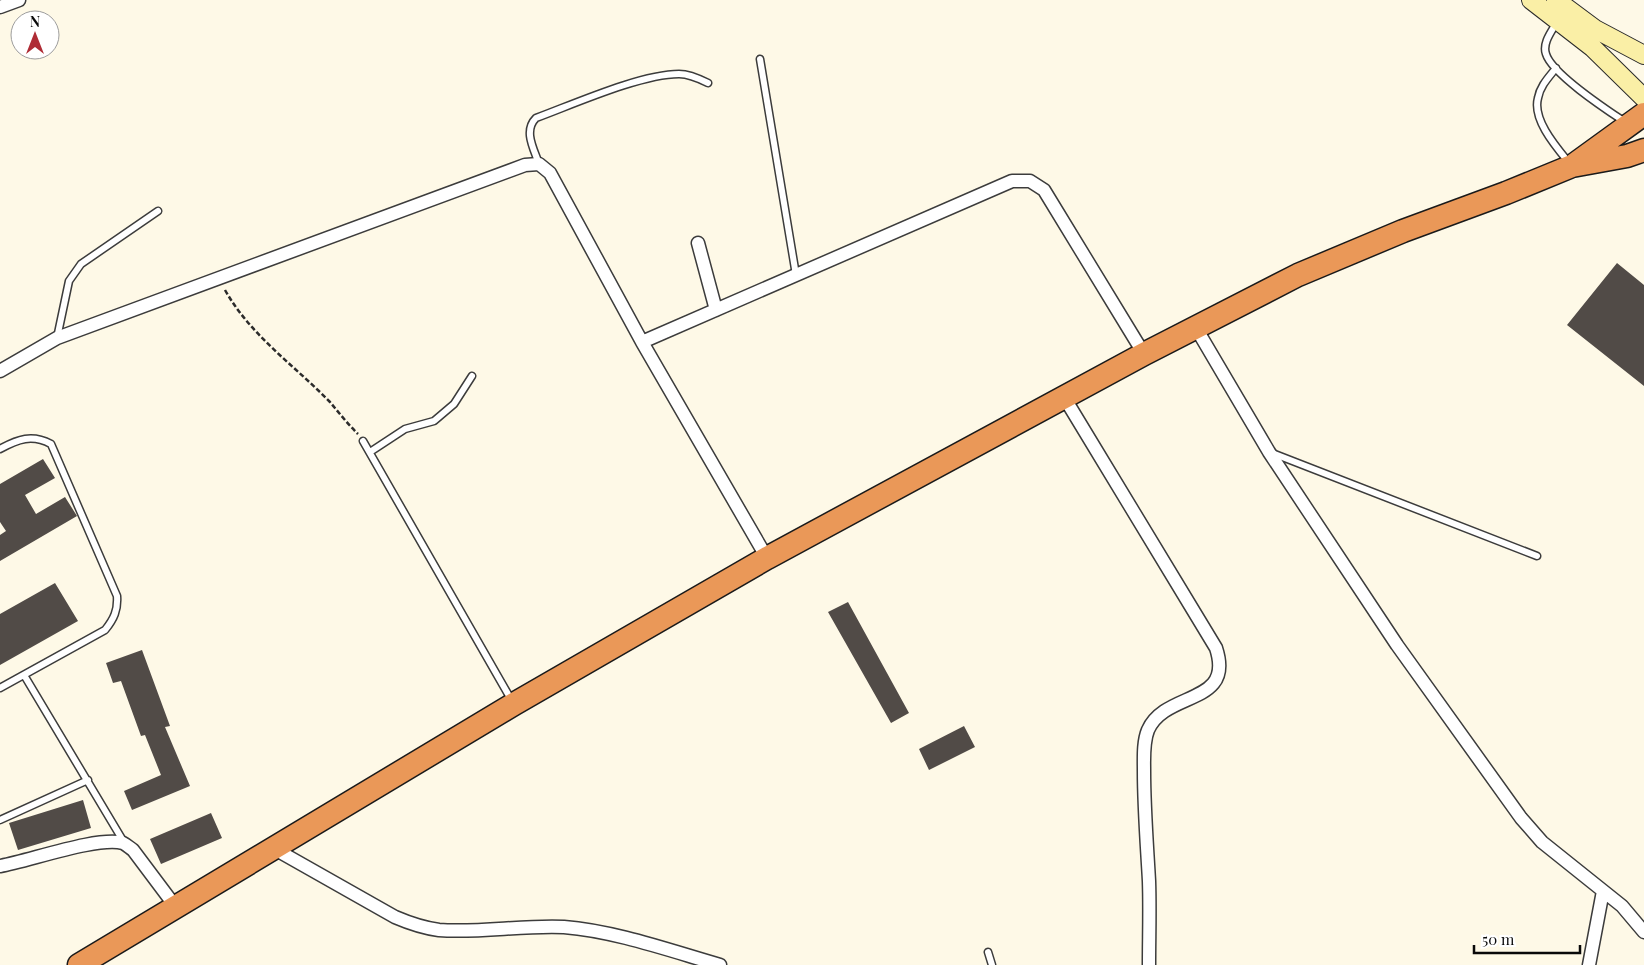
<svg xmlns="http://www.w3.org/2000/svg" width="1644" height="965" font-family="'Playfair Display',serif">
<style>
.building{fill:#514b47}
.lines{fill:none;stroke-linecap:round;stroke-linejoin:round}
.lane-casing{stroke:#3c3c3c;stroke-width:9}
.street-casing{stroke:#3c3c3c;stroke-width:15}
.secondary-casing{stroke:#2b2b2b;stroke-width:20}
.highway-casing{stroke:#1a1a1a;stroke-width:25}
.path{stroke:#2b2b2b;stroke-width:2.5;stroke-dasharray:5 2.5;stroke-linecap:butt}
.lane{stroke:#fff;stroke-width:6}
.street{stroke:#fff;stroke-width:12}
.secondary{stroke:#faefa6;stroke-width:18}
.highway{stroke:#ea9858;stroke-width:22}
</style>
<rect width="100%" height="100%" fill="#fef9e7"/>
<!-- building -->
<path class="building" d="M1617,263L1644,285V386L1567,325Z
M43,459L55,478L25,495L36,514L65,497L77,516L0,561V535L6,531L0,522V484Z
M55,583L78,621L0,665V614Z
M848,602L909,713L891,723L828,612Z
M142,650L170,726L165,727L190,786L132,810L124,791L161,775L145,735L141,736L121,681L113,683L106,663Z
M964,726L975,747L929,770L919,749Z
M83,800L91,828L18,850L9,823Z
M211,813L222,838L161,864L150,839Z"/>
<g class="lines">
<defs>
<path id="lane" d="M1557,22C1552,31 1542,43 1546,54C1552,74 1607,110 1625,122
M760,59L796,275
M1556,68C1549,77 1540,86 1538,98C1532,120 1557,148 1570,164
M539,164C534,149 523,131 536,118C574,104 641,74 679,74C689,74 698,78 708,83
M57,338L69,281L81,264L158,211
M363,441L512,701
M0,449C18,439 32,434 51,444L117,596C118,610 114,619 105,630L0,688
M370,452L405,429L434,421L454,404L472,376
M1272,453L1537,556
M24,675L125,844
M0,820L88,780
M988,952L992,965"/>
<path id="street" d="M0,7L19,0
M698,243L716,310
M1196,328L1269,452L1397,645L1521,818L1542,842L1622,906L1644,932
M642,342L1012,181H1030L1044,190L1144,354
M0,371L57,338L525,165L539,164L550,173L642,342L767,558
M1064,397L1216,648C1235,706 1166,690 1148,730C1143,742 1144,758 1144,771C1144,808 1147,845 1149,881C1150,909 1149,937 1149,965
M273,848L395,917C409,923 424,928 439,930C480,933 522,925 564,927C615,931 671,951 720,965
M0,866C29,861 98,836 123,843C127,845 130,848 133,850L175,906
M1589,965L1603,891"/>
<path id="secondary" d="M1531,0L1593,48L1644,98
M1556,0L1595,29L1644,55"/>
<path id="highway" d="M1575,164L1644,114
M79,965L514,704L767,558L1144,354L1298,275L1403,231L1506,193L1572,166L1627,156L1644,150"/>
</defs>
<!-- lane casing -->
<use href="#lane" class="lane-casing"/>
<!-- street casing -->
<use href="#street" class="street-casing"/>
<!-- secondary casing -->
<use href="#secondary" class="secondary-casing"/>
<!-- highway casing -->
<use href="#highway" class="highway-casing"/>
<!-- path -->
<path class="path" d="M225,290C251,336 294,365 330,402C339,413 348,424 358,434"/>
<!-- lane -->
<use href="#lane" class="lane"/>
<!-- street -->
<use href="#street" class="street"/>
<!-- secondary -->
<use href="#secondary" class="secondary"/>
<!-- highway -->
<use href="#highway" class="highway"/>
</g>
<!-- north arrow -->
<g transform="translate(35 35)"><circle r="24" fill="#ffffff" stroke="#9d9d9d"/>
<path d="M0-4L9 19L0 12L-9 19Z" fill="#af2c35"/>
<text y="-8" font-size="14" font-weight="bold" text-anchor="middle" fill="#090909">N</text>
</g>
<!-- scale -->
<path d="M1474 945v8h106v-8" fill="none" stroke="#090909" stroke-width="2.5"/>
<text x="1482" y="945" font-size="15" fill="#090909" stroke="#ffffff" stroke-width="4" paint-order="stroke">50 m</text>
</svg>
